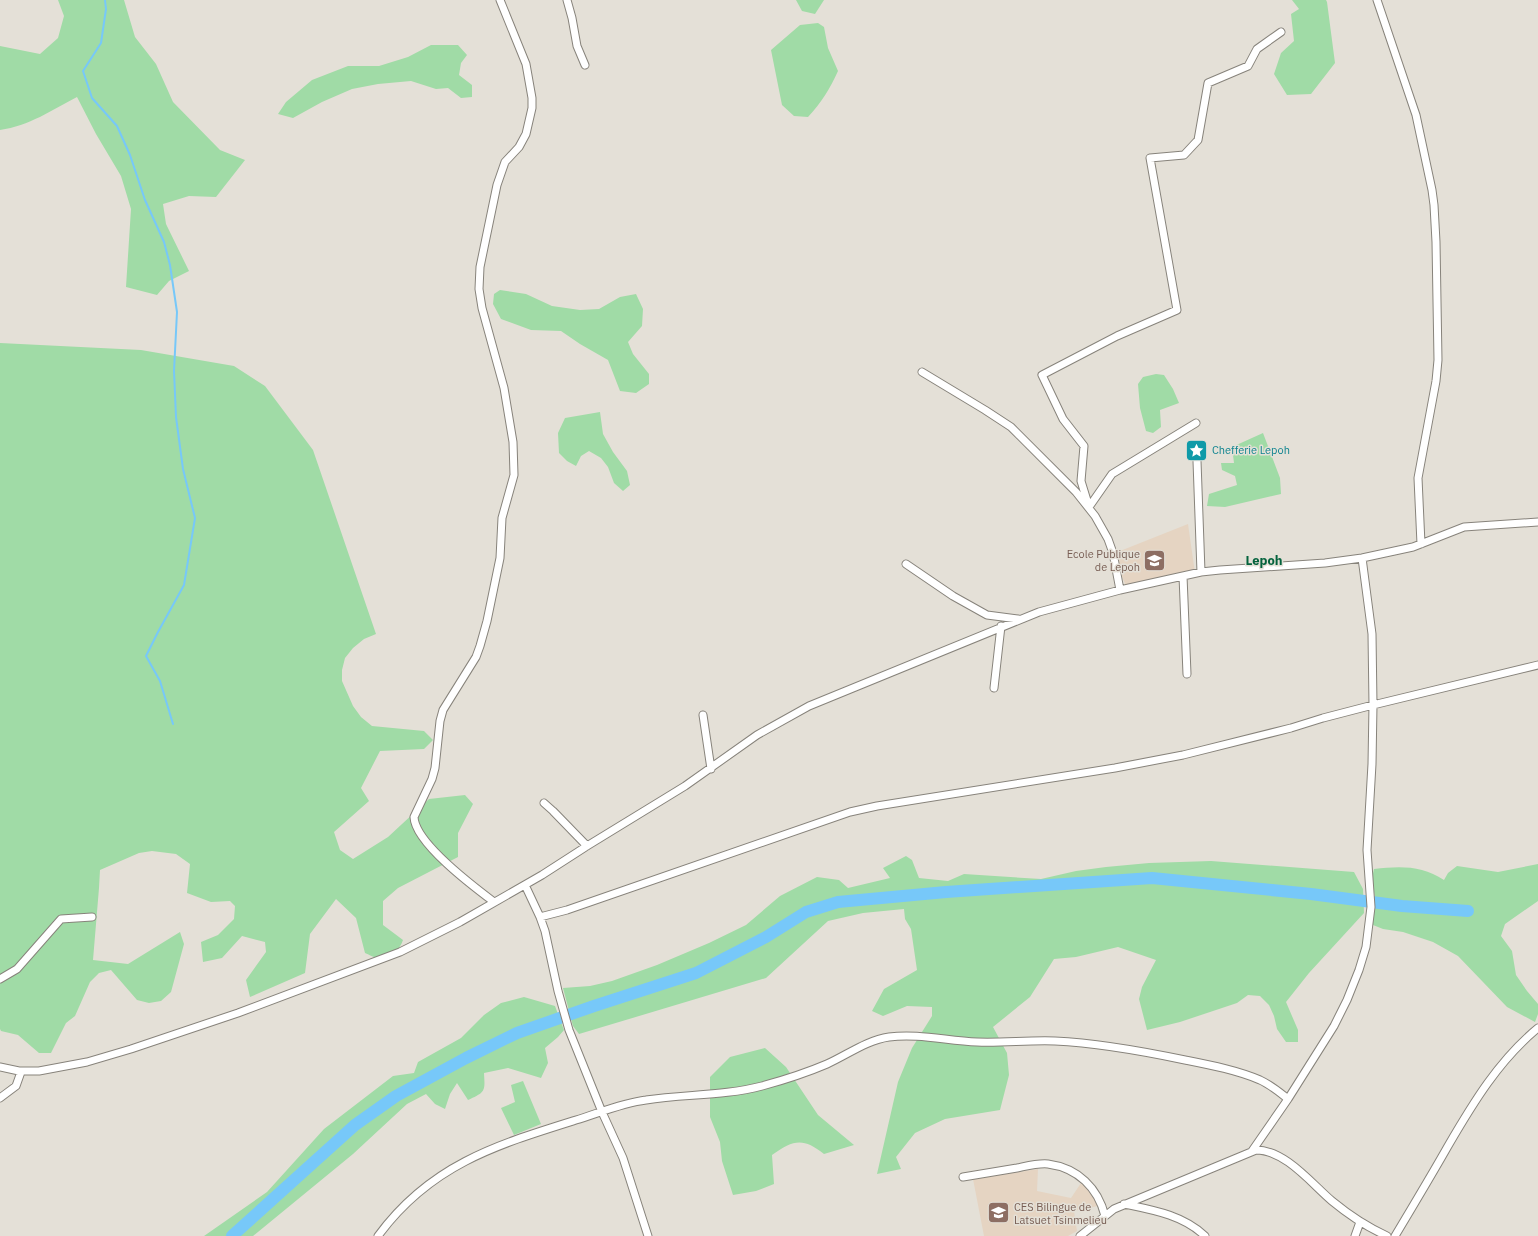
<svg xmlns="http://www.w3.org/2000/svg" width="1538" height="1236" font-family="'IBM Plex Sans',sans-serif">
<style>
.education{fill:#e5d4c2}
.green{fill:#a0dba6}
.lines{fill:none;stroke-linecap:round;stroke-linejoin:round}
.stream{stroke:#77c8f9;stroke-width:2}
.river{stroke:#77c8f9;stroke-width:12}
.street-casing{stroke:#87837b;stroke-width:9}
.street{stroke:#fff;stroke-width:7}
.labels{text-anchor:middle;stroke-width:3;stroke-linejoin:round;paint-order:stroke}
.culture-label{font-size:11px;fill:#0d838f;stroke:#e4e0d7;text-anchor:start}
.education-label{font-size:11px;fill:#785e54;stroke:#e4e0d7;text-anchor:end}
.quarter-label{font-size:13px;font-weight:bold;fill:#04633d;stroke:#e4e0d7}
</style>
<rect width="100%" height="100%" fill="#e4e0d7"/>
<!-- education -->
<path class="education" d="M1188,524L1195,573L1128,591L1118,567L1115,553Z
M1038,1169L1037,1191L1071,1198L1081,1183L1088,1187L1093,1193L1098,1206L1074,1211L1077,1231L1068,1236H984L973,1179Z"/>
<!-- green -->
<path class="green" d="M58,0H124L135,37L156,64L173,102L220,150L245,160L216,197L189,196L163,204L166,224L189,271L169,281L157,295L126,287L131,209L121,176L96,134L77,97C52,110 29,126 0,130V46L40,54L58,38L64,16Z
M796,0H824L815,14L802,11Z
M1292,0H1326L1327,2L1335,63L1311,94L1287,95L1274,74L1281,53L1294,41L1291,14L1299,9Z
M818,23L824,27L828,48L838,71C830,89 821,103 808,117L794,116L782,105L771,50L800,25Z
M431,45H458L467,55L461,63L459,75L472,85V97L461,98L448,88L436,89L411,81L378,84L352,89L322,102L293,118L278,114L286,102L312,80L348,66H379L408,57Z
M500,290L526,294L552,306L580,310L599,309L620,297L636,294L643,309L642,326L628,342L633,354L649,374V384L636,393L620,391L608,360L580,344L561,331L531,330L501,319L493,304L494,294Z
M0,343L141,350L234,366L265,386L313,450L376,634L364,639L353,648L345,658L342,670V681L353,706L361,717L372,726L424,731L433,740L424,749L380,751L361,788L369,801L334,832L340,850L353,859L388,837L429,799L465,795L473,804L458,833V857L398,888L383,901V925L403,940C400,950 391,956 381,958C376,959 370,955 365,953L356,918L336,899L310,934L305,973L250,997L246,980L266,952L265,942L242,936L222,958L203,962L201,942L218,935L234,919L235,906L230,901L211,902L187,893L190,864L176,854L152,851L139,853L100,870L99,888L93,960L128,964L180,932L184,944L171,992L161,1001L149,1003L137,1000L111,970L99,973L90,982L75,1016L66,1023L51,1053H39L18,1035L1,1031L0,1029Z
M1156,374L1164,375L1173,389L1179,403L1160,410L1161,427L1153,433L1146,431L1140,408L1138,384L1143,377Z
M600,412L603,434L613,452L627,471L630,485L623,491L614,483L608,467L601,458L589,451L581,456L576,466L567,461L559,453L558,433L565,418Z
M1263,433L1280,478L1281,494L1225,507L1207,506L1209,494L1237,485L1235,476L1222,470L1221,463H1234L1232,447Z
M906,856L912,860L919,878L948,881L964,874L1041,879L1076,871L1106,867L1149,863L1211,861L1354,872L1363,889L1364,913L1309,973L1286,1002L1298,1030V1042H1286L1277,1029L1274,1016L1269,1005L1260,996L1248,995L1237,1003L1180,1022L1147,1030L1139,999L1142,987L1156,960L1118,947L1076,957L1054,959L1030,997L993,1027L1007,1053L1009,1075L1000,1110L945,1119L915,1133L896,1157L901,1169L877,1174L898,1082L912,1048L932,1016V1007L907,1006L883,1016L872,1011L884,989L917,970L911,929L905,919L904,909L863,913L828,921L766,978L579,1034L573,1026L563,988L590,986L612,981L657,965L709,943L746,925L780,896L817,877L839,880L848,888L890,878L883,868Z
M1538,864V901L1505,924L1501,936L1512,951L1516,975L1527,991L1538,1004V1014L1535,1022L1507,1007L1458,956L1433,942L1403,932L1383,929L1373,925L1371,915C1379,905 1374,893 1372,882C1372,878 1373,873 1374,869C1399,866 1422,865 1444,880L1448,873L1457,866L1498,872Z
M524,997L555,1006L564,1030L558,1037L545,1048L548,1063L541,1078L508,1068L484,1073C485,1091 486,1092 468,1100L457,1083L450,1094L445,1109L435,1104L426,1094L407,1104L353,1154L253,1236H204L267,1192L324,1129L393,1076L414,1073L418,1062L461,1038L484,1015L501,1003Z
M765,1048L786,1067L818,1115L854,1145L824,1154C803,1137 793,1140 772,1155L774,1184L756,1191L733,1195L722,1161L720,1142L710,1117V1077L730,1057Z
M523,1081L541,1124L514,1135L501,1108L515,1102L511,1085Z"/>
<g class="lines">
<!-- stream -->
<path class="stream" d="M105,0L106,9L101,43L83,71L92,98L117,126L130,155L145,200L164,242L170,265L177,312L174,371L176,417L183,469L195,518L184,585L158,632L146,656L160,681L173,724"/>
<!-- river -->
<path class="river" d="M232,1236L355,1125L396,1096L466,1058L517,1033L594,1006L696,973L766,937L806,912L838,902L946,892L1152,878L1311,894L1402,906L1468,911"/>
<defs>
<path id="street" d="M567,0L572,18L577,46L585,65
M1377,0L1416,115L1432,190L1434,205L1436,242L1438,360L1436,381L1418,478L1421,544
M922,372L985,410L1011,427L1076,492L1095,516L1108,539L1113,553L1120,590
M1196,423L1112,474L1089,507L1081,481L1084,446L1063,419L1042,375L1117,336L1177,310L1150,158L1184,155L1198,140L1208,83L1248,66L1257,49L1281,32
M1197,461L1201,572
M906,564L953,596L987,615L1018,619
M1183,576L1187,674
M994,688L1001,626
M703,715L711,769
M544,803L553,811L587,846
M525,885L540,917L545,931L558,991L569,1030L602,1112L623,1158L648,1236
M494,902C474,887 415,843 414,817L432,779L435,768L440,721L443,710L476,657L480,646L487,621L500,558L502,518L514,475L513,442L504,388L482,308L479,289L480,267L497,185L505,162L519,147L526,134L532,108V98L526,64L500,0
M540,917L567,910L850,812L877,806L1115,768L1183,755L1291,728L1323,718L1373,705L1538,665
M0,979L17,969L61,919L92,917
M0,1067L19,1071H39L87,1062L131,1049L238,1013L400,952L460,922L542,875L587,846L685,786L757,735L809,706L1039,612L1120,590L1201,572L1220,570L1325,563L1362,558L1413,547L1464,527L1538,522
M0,1098L16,1086L21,1072
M1252,1151L1288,1099L1334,1026L1347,1000L1359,970L1366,947L1371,907L1367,850L1372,764L1373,705L1372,634L1362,558
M963,1177C981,1174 999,1171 1017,1168C1027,1166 1038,1163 1048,1164C1078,1168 1098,1188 1105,1216
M1124,1204C1153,1210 1183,1215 1205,1236
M378,1236C430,1165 496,1145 576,1120C599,1113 622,1103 646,1100C685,1094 724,1096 762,1086C784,1080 806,1073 827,1064C847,1055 867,1040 889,1037C918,1033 948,1041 977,1042C1003,1043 1029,1040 1055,1041C1099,1043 1142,1051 1185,1060C1210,1065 1236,1070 1260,1080C1271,1085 1279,1092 1288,1099
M1080,1236L1114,1209L1256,1150C1285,1150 1311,1183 1332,1201C1349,1215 1367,1227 1387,1236
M1355,1236L1360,1222
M1395,1236C1413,1206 1431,1176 1448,1146C1473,1103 1499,1060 1538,1028"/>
</defs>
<!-- street casing -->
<use href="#street" class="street-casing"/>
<!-- street -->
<use href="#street" class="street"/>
</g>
<!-- icons -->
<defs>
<symbol id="sight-square" viewBox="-11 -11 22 22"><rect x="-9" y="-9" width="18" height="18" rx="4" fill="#0f9aa8" stroke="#e4e0d7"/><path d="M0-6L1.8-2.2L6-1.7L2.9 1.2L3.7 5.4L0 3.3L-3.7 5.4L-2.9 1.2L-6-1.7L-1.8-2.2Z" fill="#fff"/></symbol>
<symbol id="school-square" viewBox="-11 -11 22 22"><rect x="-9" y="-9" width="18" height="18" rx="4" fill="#8d6e63" stroke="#e4e0d7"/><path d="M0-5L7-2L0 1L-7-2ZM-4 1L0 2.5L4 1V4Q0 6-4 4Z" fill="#fff"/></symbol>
</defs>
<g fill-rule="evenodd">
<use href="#sight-square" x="1184" y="438" width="25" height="25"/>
<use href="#school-square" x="1142" y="548" width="25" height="25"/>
<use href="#school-square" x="986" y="1200" width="25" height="25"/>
</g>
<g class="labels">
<!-- culture labels -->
<g class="culture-label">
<text x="1212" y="454">Chefferie Lepoh</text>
</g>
<!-- education labels -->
<g class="education-label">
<text x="1140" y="558">Ecole Publique<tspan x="1140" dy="13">de Lepoh</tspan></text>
<text x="1014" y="1211" text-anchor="start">CES Bilingue de<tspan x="1014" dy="13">Latsuet Tsinmelieu</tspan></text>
</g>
<!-- quarter labels -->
<g class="quarter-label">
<text x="1264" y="565">Lepoh</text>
</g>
</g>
</svg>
